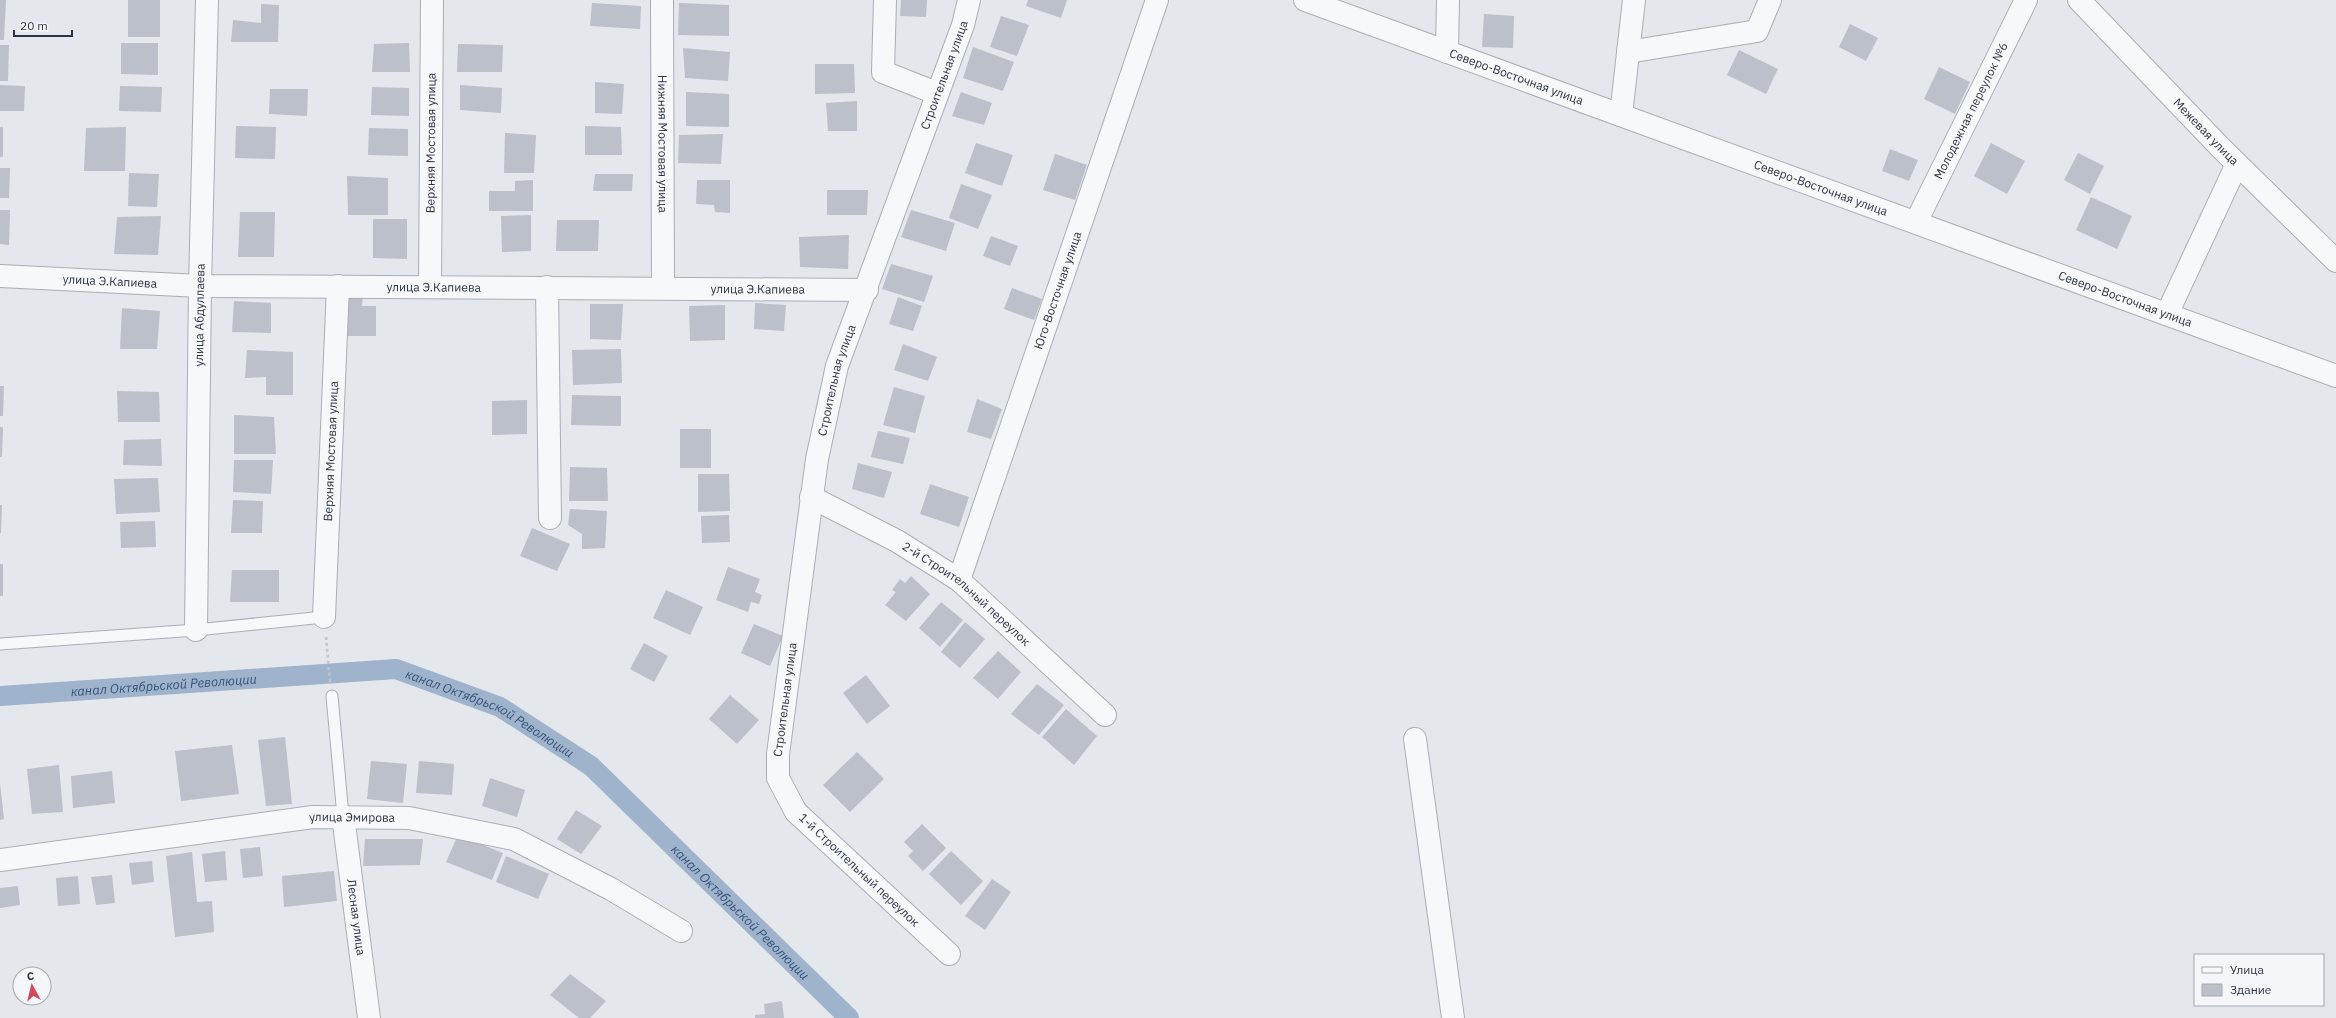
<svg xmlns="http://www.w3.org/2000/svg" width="2336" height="1018" font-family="'IBM Plex Sans',sans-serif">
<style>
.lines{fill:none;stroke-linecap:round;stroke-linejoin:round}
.canal{stroke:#9fb4cc;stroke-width:20}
.building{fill:#bbc0ca}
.lane-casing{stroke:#a9aeb7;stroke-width:13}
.street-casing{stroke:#a9aeb7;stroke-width:24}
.path{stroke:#c2c5cb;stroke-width:2.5;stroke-dasharray:3 3;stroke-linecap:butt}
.lane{stroke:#f7f8fa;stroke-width:11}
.street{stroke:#f7f8fa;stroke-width:22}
.labels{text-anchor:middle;stroke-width:3;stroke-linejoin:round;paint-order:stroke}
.street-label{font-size:12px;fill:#2b3445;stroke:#f4f6f9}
.water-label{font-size:13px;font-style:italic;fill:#34527a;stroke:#f4f6f9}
</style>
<rect width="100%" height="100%" fill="#e4e7ec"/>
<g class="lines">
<!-- canal -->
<path class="canal" id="s1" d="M0,696L396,669L500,707L591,766L849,1018"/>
</g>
<!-- building -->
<path class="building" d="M0,0H6L4,40H0Z
M128,0H160V37H128Z
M901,0H927L926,17L900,16Z
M1028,0H1067L1061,18L1026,6Z
M592,3L641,6L640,29L590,26Z
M679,3L729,5V36L678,35Z
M261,4L279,5L278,42H231L233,20L261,23Z
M1484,14L1514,16L1513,48L1482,47Z
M1001,16L1029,25L1017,56L990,47Z
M1850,24L1878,38L1866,61L1839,47Z
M121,43H158V75L121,74Z
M409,43L410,72H372L374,44Z
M458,44L503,45L502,72H457Z
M0,45H9L8,81H0Z
M973,47L1014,62L1003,91L963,78Z
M683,48L730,52L728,81L685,78Z
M1739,50L1778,69L1766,94L1727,75Z
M815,64H854L855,93L815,94Z
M1939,67L1970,82L1955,114L1924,99Z
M595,82L624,84L622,114L595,113Z
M0,85L25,86L24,111H0Z
M460,85L502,88L501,113L460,110Z
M120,86L162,87L161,112L119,111Z
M372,87L409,88V116L371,115Z
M270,89H308L307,116L269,114Z
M686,92L729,94V127L686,126Z
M961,92L992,103L984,125L952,116Z
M857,101V131H828L826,103Z
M236,126L276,127L275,159L235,158Z
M585,126L621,127L622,155H585Z
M0,127H3V157H0Z
M126,127L125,171H84L86,128Z
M369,128L408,129V156L368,155Z
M505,133L536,135L534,173H504Z
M723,134L721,164L678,163L679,135Z
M976,143L1013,155L1002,186L965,173Z
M1991,143L2025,161L2007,194L1974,176Z
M1890,149L1918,160L1909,181L1882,171Z
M2078,153L2104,166L2090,194L2064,180Z
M1055,154L1087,165L1075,200L1043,190Z
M0,168H10L9,198H0Z
M129,173L159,174L157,207L128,206Z
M595,174H633L632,191H593Z
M347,176L388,178V215H348Z
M533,180V211H489V191H515V181Z
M697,180H730V213L715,212L714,205L696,204Z
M961,184L992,195L978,229L949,218Z
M827,190H868L867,215H827Z
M2091,197L2132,216L2117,249L2076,230Z
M0,210H10L9,245L0,244Z
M911,210L955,223L946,251L901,237Z
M240,212H275L274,257H238Z
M531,215V251L502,252L501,216Z
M161,216L158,255L114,254L117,217Z
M373,219H407V259L373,258Z
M557,220H599L598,251H556Z
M849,235L848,269L800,267L799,237Z
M991,236L1018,246L1010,266L983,256Z
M891,264L933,276L924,302L882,289Z
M1012,288L1042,299L1034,320L1004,309Z
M345,292H363L362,306H376V336H345Z
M898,297L922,306L913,331L889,324Z
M234,301L271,303V333L232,332Z
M755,303L786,305L784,331L754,329Z
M590,304H623L621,340L590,339Z
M725,305V340L690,341L689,306Z
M122,308L160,311L157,349H120Z
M903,344L937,357L928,381L894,370Z
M621,349L622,383L573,385L572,350Z
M247,350L293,352V395H266V377L245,378Z
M0,386H4L3,416H0Z
M894,387L925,396L915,433L883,425Z
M117,391L159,392L160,422H118Z
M572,395L621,396V426L571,425Z
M977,399L1002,409L991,439L967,432Z
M527,400V434L492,435V401Z
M234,415L274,417L276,454H234Z
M0,427H3L2,457H0Z
M680,429H711V468H680Z
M878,431L910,438L903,464L871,457Z
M161,439L162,466L123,465L124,440Z
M234,460H273L271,494L233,492Z
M858,463L892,472L884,498L852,489Z
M570,467L607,468L608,501H569Z
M698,474H729L730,511L698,512Z
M158,478L160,512L116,514L114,479Z
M930,484L969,497L959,527L920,514Z
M233,500L263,501L262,533H231Z
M0,505H2L1,533H0Z
M570,509L607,511L605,548L582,549V534L568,525Z
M729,515L730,542L702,543L701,516Z
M155,521L156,547L121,548L120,522Z
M532,528L570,544L557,571L520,556Z
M0,564H3V596H0Z
M728,567L760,579L755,592L762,595L759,604L751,602L748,612L716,600Z
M232,570H279V602H230Z
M911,576L930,594L906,621L885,605L896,592L892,590L900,579L905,583Z
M666,590L703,607L690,635L653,618Z
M941,602L963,620L940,647L919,628Z
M965,622L985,639L960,668L941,652Z
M754,624L783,636L770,666L741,653Z
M644,643L668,656L654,682L630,669Z
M998,651L1021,672L998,699L973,678Z
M866,675L890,706L867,724L843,693Z
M1037,684L1064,705L1039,735L1011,714Z
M730,695L759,720L737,744L709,719Z
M1066,709L1097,736L1074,765L1042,737Z
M285,737L292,804L266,806L258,740Z
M232,745L239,794L181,801L175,751Z
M857,752L884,779L850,812L823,785Z
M371,761L407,764L403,803L367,799Z
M419,761L454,764L452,795L416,793Z
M59,765L63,812L32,814L27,769Z
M112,771L115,803L73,808L71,776Z
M490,778L525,790L517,817L482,806Z
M0,783L4,819L0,820Z
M576,810L602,826L581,854L557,839Z
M922,824L946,848L923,871L908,856L913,851L904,842Z
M458,835L503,853L492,880L446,862Z
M365,839H423L420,865L363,866Z
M260,847L263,876L243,878L240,849Z
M225,851L227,880L205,882L202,854Z
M951,851L983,881L961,905L929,874Z
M192,852L197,902L212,901L214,932L175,937L166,856Z
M506,856L549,874L538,899L496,882Z
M152,861L154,882L132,885L129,863Z
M334,871L337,901L284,907L282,876Z
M112,875L115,903L96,905L91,877Z
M78,876L80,904L58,906L56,878Z
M992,879L1011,892L985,930L965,916Z
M18,886L20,905L0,908V888Z
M570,974L606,1001L590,1018H579L550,995Z
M782,1001L784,1018H755V1015L765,1014L764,1004Z"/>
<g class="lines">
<defs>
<path id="lane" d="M0,644L196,630L324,617
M332,696L343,816"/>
<g id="street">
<path id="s2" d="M662,0L663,287"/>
<path d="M885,0L883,72L936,93"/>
<path id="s3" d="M1305,0L2336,376"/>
<path id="s4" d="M2079,0L2220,147L2336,261"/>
<path d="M1447,52L1448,0"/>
<path d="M1628,52L1757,31L1770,0"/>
<path d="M1621,115L1634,0"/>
<path id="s5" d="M1916,222L2026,0"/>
<path id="s6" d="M0,276L200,286L867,290"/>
<path id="s7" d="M430,286L432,0"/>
<path d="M547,287L550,518"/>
<path d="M2167,314L2237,164"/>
<path id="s8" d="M811,497L897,541L959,580L1105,715"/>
<path id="s9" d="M959,580L1157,0"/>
<path id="s10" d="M324,617L338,286"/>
<path id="s11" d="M196,630L200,286L207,0"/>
<path d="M1415,739L1453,1018"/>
<path id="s12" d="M343,816L369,1018"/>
<path id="s13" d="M0,860L313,817L409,818L514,839L611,889L681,931"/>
<path id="s14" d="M949,954L796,812L778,778V754L817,459L837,366L963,25L969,0"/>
</g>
</defs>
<!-- lane casing -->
<use href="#lane" class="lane-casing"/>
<!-- street casing -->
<use href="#street" class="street-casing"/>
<!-- path -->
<path class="path" d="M326,637L330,682"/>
<!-- lane -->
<use href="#lane" class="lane"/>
<!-- street -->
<use href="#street" class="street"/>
</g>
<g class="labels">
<!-- street labels -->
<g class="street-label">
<text dy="4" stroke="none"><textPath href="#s14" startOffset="974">Строительная улица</textPath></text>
<text dy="4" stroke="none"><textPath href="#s3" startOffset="225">Северо-Восточная улица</textPath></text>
<text dy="4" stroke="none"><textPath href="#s5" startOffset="124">Молодежная переулок №6</textPath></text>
<text dy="4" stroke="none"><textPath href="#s4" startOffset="183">Межевая улица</textPath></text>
<text dy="4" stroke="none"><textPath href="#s7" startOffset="143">Верхняя Мостовая улица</textPath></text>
<text dy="4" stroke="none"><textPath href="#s2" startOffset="144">Нижняя Мостовая улица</textPath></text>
<text dy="4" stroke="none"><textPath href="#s3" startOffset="549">Северо-Восточная улица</textPath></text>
<text dy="4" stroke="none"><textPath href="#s6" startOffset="110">улица Э.Капиева</textPath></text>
<text dy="4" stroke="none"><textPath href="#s6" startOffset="434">улица Э.Капиева</textPath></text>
<text dy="4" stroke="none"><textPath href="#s6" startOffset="758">улица Э.Капиева</textPath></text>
<text dy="4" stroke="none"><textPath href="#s9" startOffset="306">Юго-Восточная улица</textPath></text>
<text dy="4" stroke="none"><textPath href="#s3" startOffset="873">Северо-Восточная улица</textPath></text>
<text dy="4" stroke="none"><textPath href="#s11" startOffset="315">улица Абдуллаева</textPath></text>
<text dy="4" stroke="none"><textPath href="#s14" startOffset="650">Строительная улица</textPath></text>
<text dy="4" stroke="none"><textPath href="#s10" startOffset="166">Верхняя Мостовая улица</textPath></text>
<text dy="4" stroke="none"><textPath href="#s8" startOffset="184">2-й Строительный переулок</textPath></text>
<text dy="4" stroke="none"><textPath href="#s14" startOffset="326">Строительная улица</textPath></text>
<text dy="4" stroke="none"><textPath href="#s13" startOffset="355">улица Эмирова</textPath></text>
<text transform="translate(859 870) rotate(43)" y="4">1-й Строительный переулок</text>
<text dy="4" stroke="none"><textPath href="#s12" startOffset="102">Лесная улица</textPath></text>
</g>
<!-- water labels -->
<g class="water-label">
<text dy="5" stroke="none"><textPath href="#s1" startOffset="164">канал Октябрьской Революции</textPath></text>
<text dy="5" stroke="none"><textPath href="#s1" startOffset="501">канал Октябрьской Революции</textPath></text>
<text dy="5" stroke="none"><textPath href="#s1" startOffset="825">канал Октябрьской Революции</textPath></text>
</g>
</g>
<!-- legend -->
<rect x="2194" y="954" width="130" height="52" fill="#f4f6f9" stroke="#a4a8b1"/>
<rect x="2202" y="967" width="20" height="6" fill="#f7f8fa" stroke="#a4a8b1"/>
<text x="2230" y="974" font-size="12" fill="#2b3445">Улица</text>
<rect x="2202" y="984" width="20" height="12" fill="#bbc0ca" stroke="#a4a8b1"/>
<text x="2230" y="994" font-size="12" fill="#2b3445">Здание</text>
<!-- north arrow -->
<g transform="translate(32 986) rotate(352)"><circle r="19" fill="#f4f6f9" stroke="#a4a8b1"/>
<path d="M0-3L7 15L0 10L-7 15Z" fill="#d1495b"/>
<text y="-6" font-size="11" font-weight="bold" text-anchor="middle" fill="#2b3445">С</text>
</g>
<!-- scale -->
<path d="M14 30v6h58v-6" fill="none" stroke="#2b3445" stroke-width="2"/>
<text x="20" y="30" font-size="12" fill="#2b3445" stroke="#f4f6f9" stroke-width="3" paint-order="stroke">20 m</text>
</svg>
